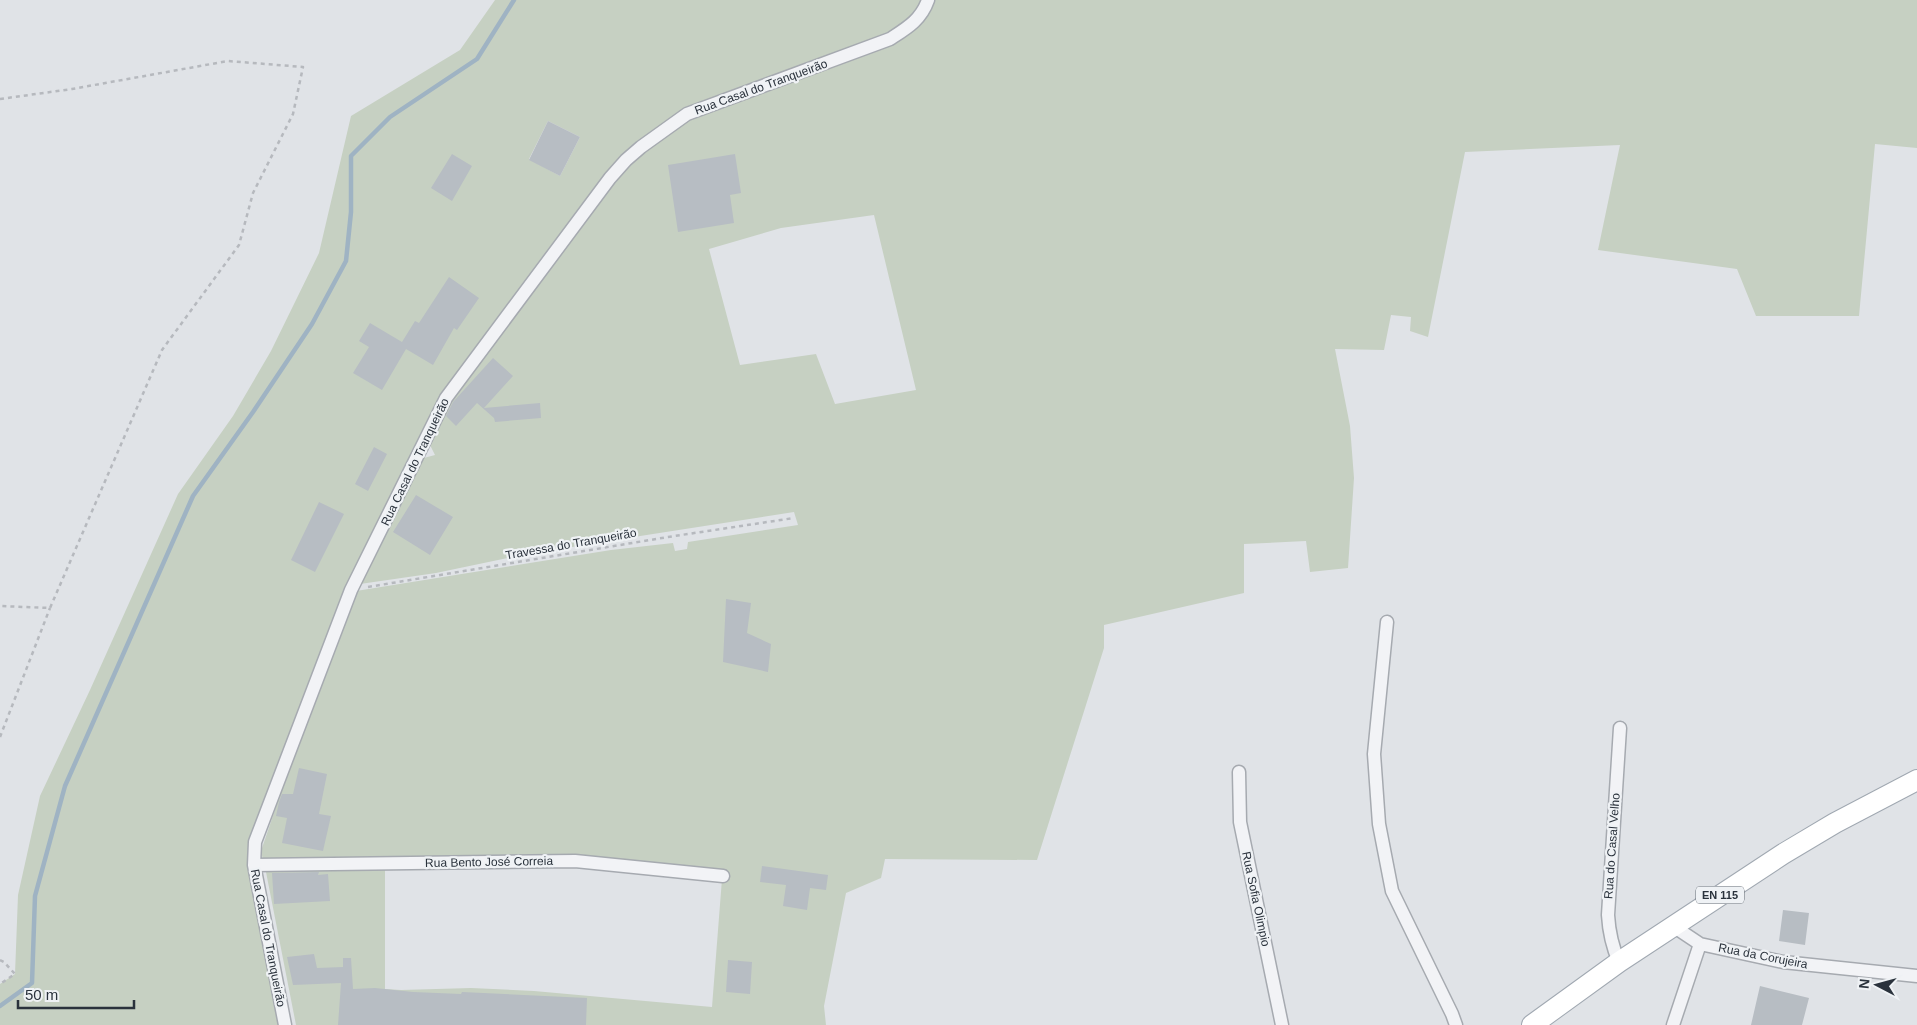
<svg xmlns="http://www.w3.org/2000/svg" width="1917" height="1025" font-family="Arial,sans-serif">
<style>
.green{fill:#c6d0c2;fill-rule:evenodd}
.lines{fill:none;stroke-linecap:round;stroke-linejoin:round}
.stream{stroke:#9fb3c3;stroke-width:4.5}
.building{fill:#b7bdc3}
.street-casing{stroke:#a6aab0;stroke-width:15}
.primary-casing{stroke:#a0a8b1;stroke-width:22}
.path{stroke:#b6b9be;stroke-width:2.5;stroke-dasharray:4 4;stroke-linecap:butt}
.street{stroke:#f2f3f6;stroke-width:12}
.primary{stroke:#fff;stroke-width:20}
.labels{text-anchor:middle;stroke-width:4.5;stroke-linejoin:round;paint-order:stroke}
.shield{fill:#eff2f5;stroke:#656c74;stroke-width:1}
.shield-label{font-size:11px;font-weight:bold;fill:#2a323c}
.street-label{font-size:12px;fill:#2a323c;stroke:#eff2f5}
</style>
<rect width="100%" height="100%" fill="#e0e3e7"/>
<!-- green -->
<path class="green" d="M495,0H927L901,29L683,109L637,143L588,198L481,340L444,389L425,426L250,841L282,1025H0V984L15,974L18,895L40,796L90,690L178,494L233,416L271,351L319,253L351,116L460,50ZM548,121L580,137L560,176L529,159Z
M931,0H1917V148L1875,144L1859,316H1756L1737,269L1598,250L1620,145L1465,152L1428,337L1410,331L1411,317L1391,315L1384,350L1335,349L1350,426L1354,478L1348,568L1310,572L1306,541L1244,544V593L1104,625V648L1037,860L885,859L881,878L846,893L824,1006L826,1025H296L266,872L385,867V989L401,990L471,988L534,991L712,1007L722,879L579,858L263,860L261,851L292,760L356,591L611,550L673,543L675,551L687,549L688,542L798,525L794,512L608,541L513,557L436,573L360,584L420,459L435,455L429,443L442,412L631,158L687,114L891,42ZM874,215L916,390L835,404L816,354L740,365L709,249L781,228Z"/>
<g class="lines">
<!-- stream -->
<path class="stream" d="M0,1006L32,983L35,896L65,786L193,496L253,412L312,324L346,261L351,212V156L390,117L477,59L514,0"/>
</g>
<!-- building -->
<path class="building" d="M548,121L580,137L560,176L529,160Z
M452,154L472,166L452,201L431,188Z
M735,154L741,193L730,195L734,223L678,232L668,165Z
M449,277L479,298L457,330L454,328L433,365L406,349L382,390L353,373L369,347L359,341L370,323L402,342L415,321L419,323Z
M493,358L513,376L484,408L540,403L541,418L495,422L494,418L477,403L456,426L446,416L453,402Z
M374,447L387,454L368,491L355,484Z
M416,495L453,517L430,555L393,532Z
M319,502L344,514L315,572L291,560Z
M726,599L751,603L747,633L771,644L768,672L723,662Z
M299,768L327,774L319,814L331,816L323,851L282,843L287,818L276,816L279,802L282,794H293Z
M762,866L828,875L826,890L810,888L807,910L783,906L786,885L760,882Z
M319,872L318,875L328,874L330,901L274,904L272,873Z
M1783,910L1809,913L1805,945L1779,941Z
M314,954L317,968L343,967V958H351L353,989L375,988L413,992L461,994L462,992L587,998L586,1025H338L341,983L293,985L287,957Z
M728,960L752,962L750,994L726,992Z
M1760,986L1809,998L1802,1025H1751Z"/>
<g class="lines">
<defs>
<path id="street" d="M1387,622L1374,754L1379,824L1392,891L1452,1014L1456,1025
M1239,772L1240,822L1282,1025
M254,865L575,861L723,876
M1673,926L1700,944L1783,962L1917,976
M1619,962C1612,946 1609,932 1608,915L1620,728
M285,1025L254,865L255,842L351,590L446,398L610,178L626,160L641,147L687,114L890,39C907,28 921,20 928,0
M1673,1025L1700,944"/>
<path id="primary" d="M1532,1025L1619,962L1783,854L1835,823L1917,780"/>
</defs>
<!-- street casing -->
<use href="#street" class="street-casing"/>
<!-- primary casing -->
<use href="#primary" class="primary-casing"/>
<!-- path -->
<path class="path" d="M0,99L72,89L228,61L303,67L293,114L253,193L239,245L162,350L50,608L0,606
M368,587L668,537L794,518
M0,737L50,608
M0,960L4,962L15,974L0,984"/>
<!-- street -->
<use href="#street" class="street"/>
<!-- primary -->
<use href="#primary" class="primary"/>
</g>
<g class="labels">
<!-- shield labels -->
<rect class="shield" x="1696" y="886.5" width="48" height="17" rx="4"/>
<g class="shield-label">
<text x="1720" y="899">EN 115</text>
</g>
<!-- street labels -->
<g class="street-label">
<text transform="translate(761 87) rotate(-20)" y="4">Rua Casal do Tranqueirão</text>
<text transform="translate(415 462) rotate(-64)" y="4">Rua Casal do Tranqueirão</text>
<text transform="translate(571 544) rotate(-10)" y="4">Travessa do Tranqueirão</text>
<text transform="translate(1612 846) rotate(-86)" y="4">Rua do Casal Velho</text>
<text transform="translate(489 862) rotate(-1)" y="4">Rua Bento José Correia</text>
<text transform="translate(1256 899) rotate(78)" y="4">Rua Sofia Olimpio</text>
<text transform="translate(268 938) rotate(79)" y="4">Rua Casal do Tranqueirão</text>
<text transform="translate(1763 956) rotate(11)" y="4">Rua da Corujeira</text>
</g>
</g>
<!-- north arrow -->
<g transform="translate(1877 985) rotate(276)" stroke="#eff2f5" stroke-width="4" paint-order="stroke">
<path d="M0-4L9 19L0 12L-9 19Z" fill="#2a323c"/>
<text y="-8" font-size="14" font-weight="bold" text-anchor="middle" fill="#2a323c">N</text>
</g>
<!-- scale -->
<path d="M18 1000v8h116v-8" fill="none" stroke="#2a323c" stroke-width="2.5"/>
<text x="25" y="1000" font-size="15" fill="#2a323c" stroke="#eff2f5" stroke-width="4" paint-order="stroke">50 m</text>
</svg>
